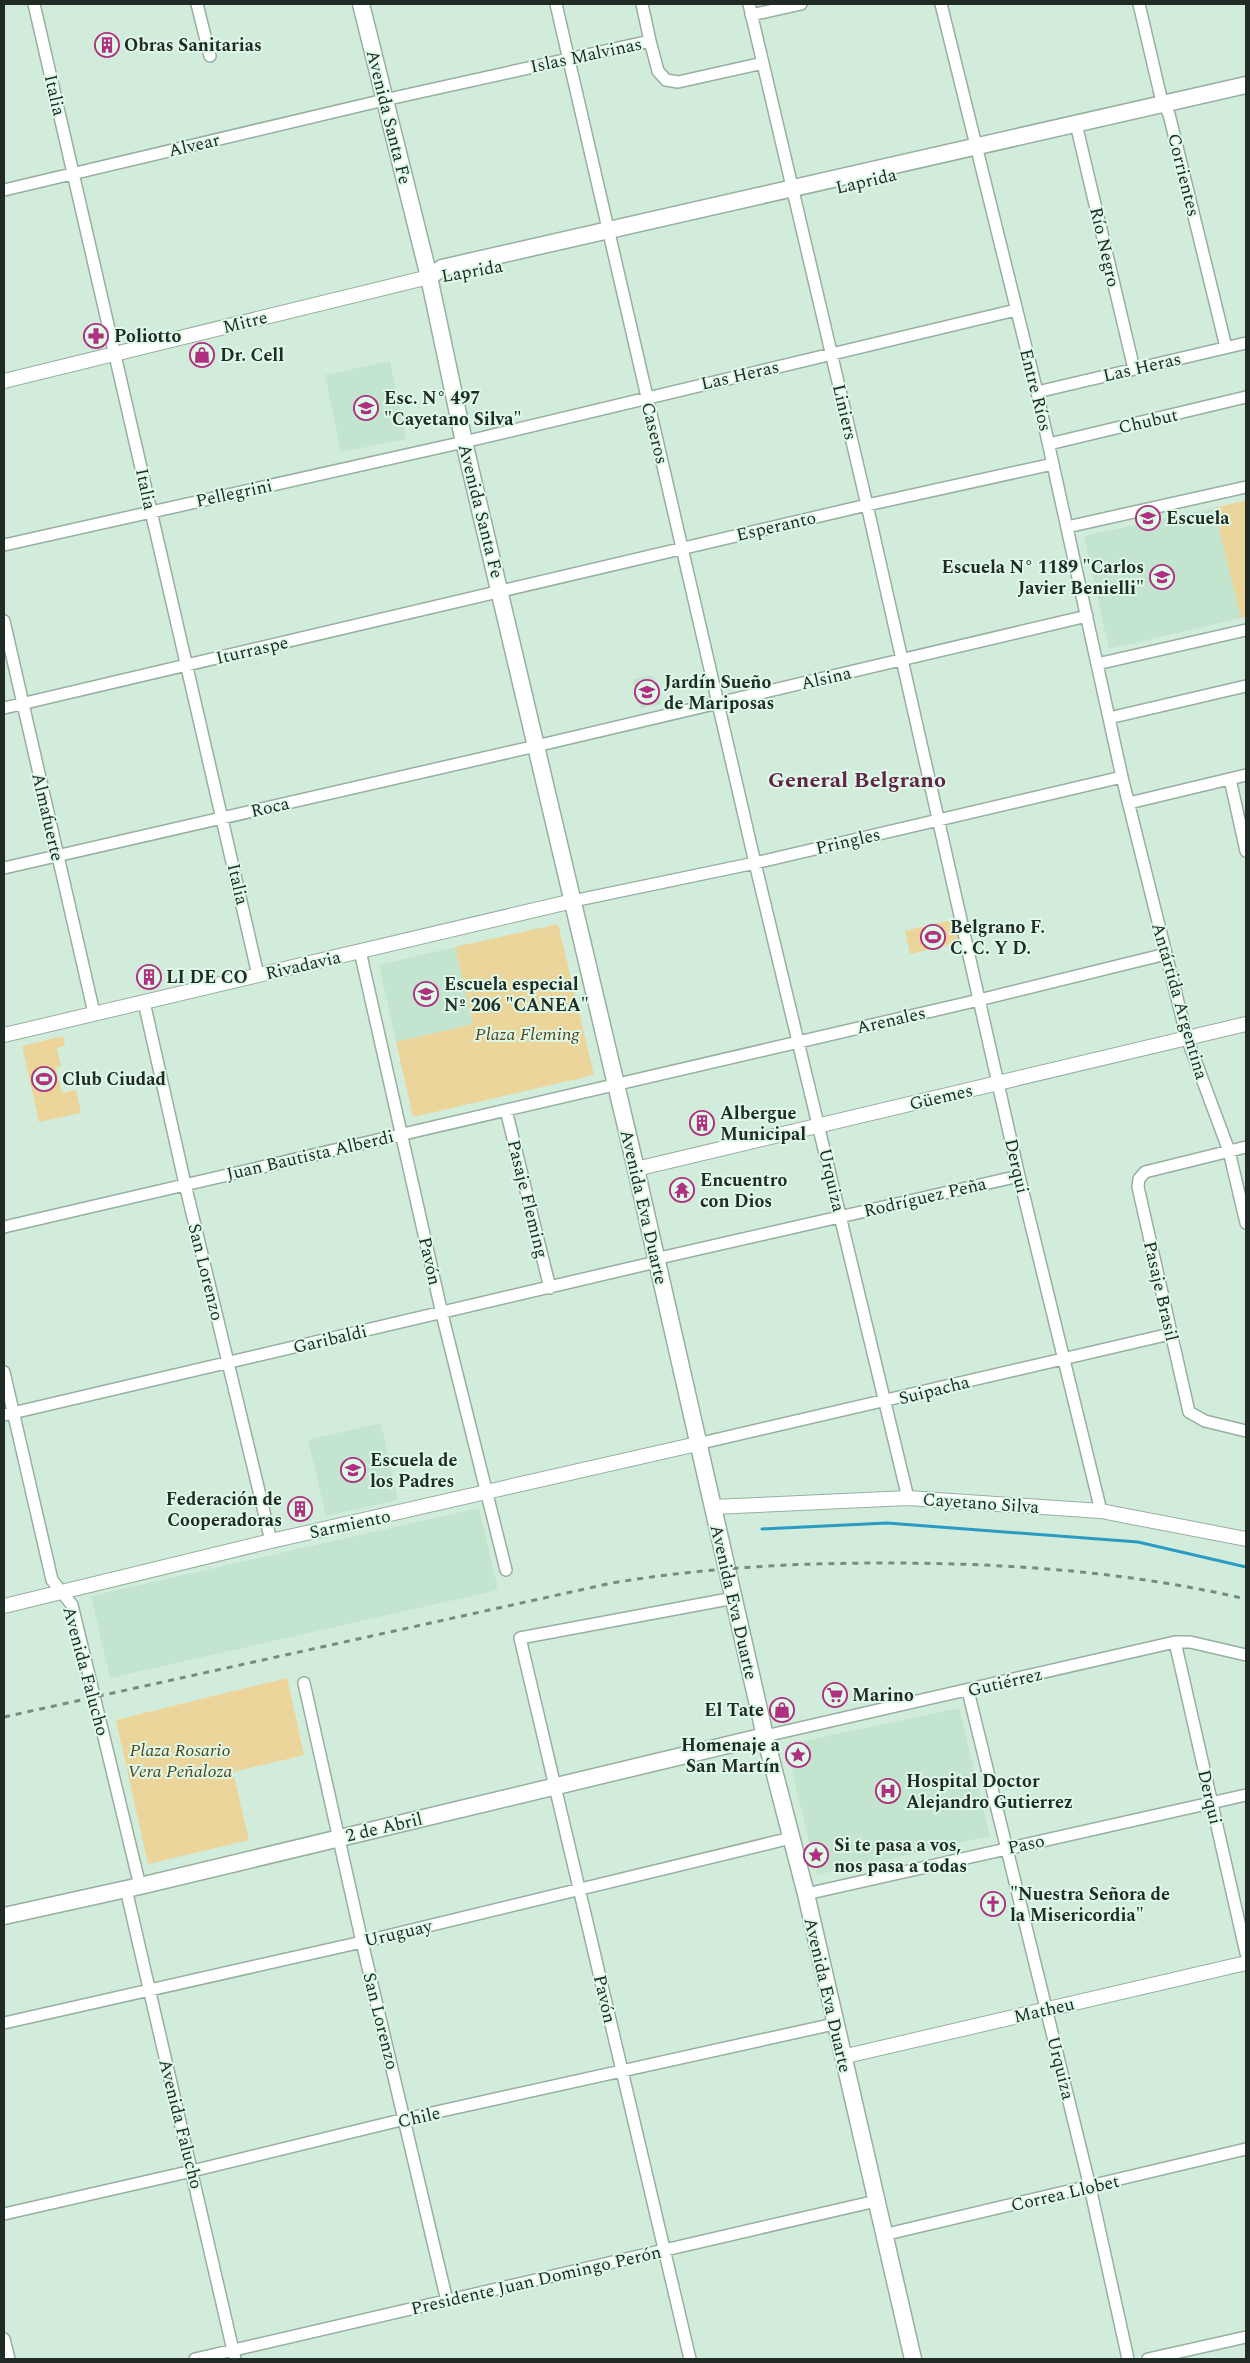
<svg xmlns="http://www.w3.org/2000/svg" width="1250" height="2363" font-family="Spectral,serif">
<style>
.built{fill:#c3e4cf}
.green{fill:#ebd59b}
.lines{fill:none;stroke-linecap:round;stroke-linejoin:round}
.stream{stroke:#2a9bc3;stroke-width:3}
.minor-casing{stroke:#97afa0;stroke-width:14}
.tertiary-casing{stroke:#97afa0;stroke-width:16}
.secondary-casing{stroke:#97afa0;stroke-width:19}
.minor{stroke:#fff;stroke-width:11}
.tertiary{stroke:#fff;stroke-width:14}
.secondary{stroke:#fff;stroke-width:16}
.rail{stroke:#798b80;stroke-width:3;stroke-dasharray:6 6;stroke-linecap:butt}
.labels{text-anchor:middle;stroke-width:4;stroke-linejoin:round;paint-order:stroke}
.poi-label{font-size:18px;font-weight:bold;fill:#212b25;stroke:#dff9e9;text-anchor:start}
.street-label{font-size:18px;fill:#212b25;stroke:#dff9e9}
.park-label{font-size:18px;font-style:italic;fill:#534520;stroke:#dff9e9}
.district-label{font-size:22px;font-weight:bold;fill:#612347;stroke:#dff9e9}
</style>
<rect width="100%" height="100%" fill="#d2ecdc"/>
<!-- built -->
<path class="built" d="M390,361L406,439L341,452L325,375Z
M1214,508L1241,618L1109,649L1084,536Z
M653,675L661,704L640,709L633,679Z
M455,947L473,1024L396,1042L379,965Z
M381,1423L398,1500L326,1516L308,1440Z
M479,1508L498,1590L110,1678L91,1596Z
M959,1708L990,1836L817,1875L786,1745Z"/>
<!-- green -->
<path class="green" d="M1246,500V617L1241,618L1214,508Z
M955,919L960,942L910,954L905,931Z
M558,924L594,1075L413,1117L396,1042L473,1024L455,947Z
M63,1036L65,1046L57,1048L61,1066L56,1068L62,1093L76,1090L81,1113L39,1122L22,1046Z
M287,1678L304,1755L233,1772L249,1840L148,1864L116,1720Z"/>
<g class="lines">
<!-- stream -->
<path class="stream" d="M762,1529L887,1523L1138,1542L1246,1567"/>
<defs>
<path id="minor" d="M34,4L258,975
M197,4L210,56
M556,4L755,863L908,1498
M642,4L650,41
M749,4L867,505L1019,1176L1101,1511
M941,4L1037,392L1122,777L1187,1038L1229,1151L1246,1223
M1139,4L1162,102L1169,114L1226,347
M751,15L801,4
M1076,124L1134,369
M4,190L384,100L650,41L658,71L666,80L678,82L763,63
M1037,392L1246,343
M1049,444L1246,397
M1067,527L1246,487
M4,545L464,442L1016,310
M4,621L94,1013
M1097,664L1246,630
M4,708L867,505L1053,464
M1109,718L1246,686
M1230,779L1246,851
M1129,803L1246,775
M4,868L536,746L1087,616
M573,901L755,863L1122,777
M360,951L442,1314L506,1570
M144,1002L185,1184L271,1541
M506,1110L550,1288
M1246,1147L1145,1172L1139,1179L1138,1187L1189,1412L1205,1421L1246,1431
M4,1227L979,1000L1166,954
M655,1259L1019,1176
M4,1372L52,1580L72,1605L140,1886
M4,1415L656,1262
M697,1444L1170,1334
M1175,1642L1246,1953
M304,1683L362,1942L447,2301
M968,1691L1090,2187L1128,2359
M765,1736L1175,1642H1190L1246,1655
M126,1889L235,2359
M806,1894L1246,1795
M4,2023L362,1942L791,1838
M4,2214L192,2171L405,2119L834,2024
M883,2235L1246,2149
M4,2339L9,2359
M195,2359L876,2201
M690,2359L520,1638L734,1598
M1148,2359L1246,2337"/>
<path id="tertiary" d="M4,381L429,277
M4,1035L573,901
M636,1169L1246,1024
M713,1507L908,1498L1101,1511L1246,1539
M4,1606L271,1541L697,1444
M842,2057L1246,1963"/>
<path id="secondary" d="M361,4L429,277L464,442L636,1169L765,1736L806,1894L913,2359
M429,277L442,268L1246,85
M4,1916L140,1886L765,1736"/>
</defs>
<!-- minor casing -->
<use href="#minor" class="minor-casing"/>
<!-- tertiary casing -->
<use href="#tertiary" class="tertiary-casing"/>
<!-- secondary casing -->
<use href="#secondary" class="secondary-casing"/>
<!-- minor -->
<use href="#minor" class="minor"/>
<!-- tertiary -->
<use href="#tertiary" class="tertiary"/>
<!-- secondary -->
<use href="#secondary" class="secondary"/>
<!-- rail -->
<path class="rail" d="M4,1717L612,1583C702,1568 792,1563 883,1563C1007,1563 1125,1571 1246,1599"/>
</g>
<!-- icons -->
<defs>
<symbol id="building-ring" viewBox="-11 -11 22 22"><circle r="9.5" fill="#dff9e9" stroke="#ae307e" stroke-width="1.5"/><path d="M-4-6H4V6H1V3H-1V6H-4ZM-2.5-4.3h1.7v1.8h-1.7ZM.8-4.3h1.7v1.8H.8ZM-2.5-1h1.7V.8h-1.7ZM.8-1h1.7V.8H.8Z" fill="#ae307e"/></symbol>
<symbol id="pharmacy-ring" viewBox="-11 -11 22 22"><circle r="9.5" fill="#dff9e9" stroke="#ae307e" stroke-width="1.5"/><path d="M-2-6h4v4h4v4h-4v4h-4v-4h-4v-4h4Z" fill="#ae307e"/></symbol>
<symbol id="shop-ring" viewBox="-11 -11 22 22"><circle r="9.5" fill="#dff9e9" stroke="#ae307e" stroke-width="1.5"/><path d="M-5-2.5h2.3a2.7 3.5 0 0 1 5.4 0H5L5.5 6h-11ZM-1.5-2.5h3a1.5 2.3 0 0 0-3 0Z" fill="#ae307e"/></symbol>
<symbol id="school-ring" viewBox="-11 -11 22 22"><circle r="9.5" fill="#dff9e9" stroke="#ae307e" stroke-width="1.5"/><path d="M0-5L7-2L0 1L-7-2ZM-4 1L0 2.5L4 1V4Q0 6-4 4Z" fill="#ae307e"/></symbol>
<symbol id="stadium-ring" viewBox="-11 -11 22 22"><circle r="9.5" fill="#dff9e9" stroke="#ae307e" stroke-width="1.5"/><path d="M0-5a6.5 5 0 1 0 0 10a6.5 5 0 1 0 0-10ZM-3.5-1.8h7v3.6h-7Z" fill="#ae307e"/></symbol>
<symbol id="temple-ring" viewBox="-11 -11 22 22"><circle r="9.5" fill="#dff9e9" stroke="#ae307e" stroke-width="1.5"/><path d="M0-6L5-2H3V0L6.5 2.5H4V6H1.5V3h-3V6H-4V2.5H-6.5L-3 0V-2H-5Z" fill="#ae307e"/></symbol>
<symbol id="supermarket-ring" viewBox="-11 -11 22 22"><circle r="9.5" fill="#dff9e9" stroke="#ae307e" stroke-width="1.5"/><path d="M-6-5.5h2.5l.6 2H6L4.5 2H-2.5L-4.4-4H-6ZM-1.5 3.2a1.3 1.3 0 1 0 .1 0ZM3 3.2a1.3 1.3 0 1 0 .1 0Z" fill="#ae307e"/></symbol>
<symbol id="sight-ring" viewBox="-11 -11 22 22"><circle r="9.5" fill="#dff9e9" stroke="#ae307e" stroke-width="1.5"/><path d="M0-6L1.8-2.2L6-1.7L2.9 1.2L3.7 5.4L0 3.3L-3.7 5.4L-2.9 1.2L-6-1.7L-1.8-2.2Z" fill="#ae307e"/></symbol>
<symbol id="hospital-ring" viewBox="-11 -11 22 22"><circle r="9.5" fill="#dff9e9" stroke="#ae307e" stroke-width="1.5"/><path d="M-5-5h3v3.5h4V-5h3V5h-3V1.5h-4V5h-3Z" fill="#ae307e"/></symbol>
<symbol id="church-ring" viewBox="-11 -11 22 22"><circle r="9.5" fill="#dff9e9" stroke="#ae307e" stroke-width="1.5"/><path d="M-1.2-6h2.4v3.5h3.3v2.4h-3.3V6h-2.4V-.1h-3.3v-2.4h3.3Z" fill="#ae307e"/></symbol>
</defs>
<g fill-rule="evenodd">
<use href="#building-ring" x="93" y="31" width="28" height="28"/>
<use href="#pharmacy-ring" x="82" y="322" width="28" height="28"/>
<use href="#shop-ring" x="188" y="341" width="28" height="28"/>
<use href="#school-ring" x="352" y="394" width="28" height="28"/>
<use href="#school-ring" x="1134" y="504" width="28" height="28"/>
<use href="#school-ring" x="1148" y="563" width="28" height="28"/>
<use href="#school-ring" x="633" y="678" width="28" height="28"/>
<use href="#stadium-ring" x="919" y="923" width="28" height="28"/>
<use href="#building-ring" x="135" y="963" width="28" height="28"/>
<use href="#school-ring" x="412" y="980" width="28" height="28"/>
<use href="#stadium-ring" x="30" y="1065" width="28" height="28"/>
<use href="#building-ring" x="688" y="1109" width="28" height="28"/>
<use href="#temple-ring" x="668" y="1176" width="28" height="28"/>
<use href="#school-ring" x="339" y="1456" width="28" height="28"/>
<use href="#building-ring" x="286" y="1495" width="28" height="28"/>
<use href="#supermarket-ring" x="821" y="1681" width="28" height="28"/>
<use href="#shop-ring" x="768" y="1696" width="28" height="28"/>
<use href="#sight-ring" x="784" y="1741" width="28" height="28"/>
<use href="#hospital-ring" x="874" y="1777" width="28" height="28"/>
<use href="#sight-ring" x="802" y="1841" width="28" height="28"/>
<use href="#church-ring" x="979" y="1890" width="28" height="28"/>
</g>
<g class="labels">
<!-- poi labels -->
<g class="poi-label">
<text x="124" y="51">Obras Sanitarias</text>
<text x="114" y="342">Poliotto</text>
<text x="220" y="361">Dr. Cell</text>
<text x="384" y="404">Esc. N° 497<tspan x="384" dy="21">"Cayetano Silva"</tspan></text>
<text x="1166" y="524">Escuela</text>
<text x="1144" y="573" text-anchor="end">Escuela N° 1189 "Carlos<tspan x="1144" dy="21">Javier Benielli"</tspan></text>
<text x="664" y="688">Jardín Sueño<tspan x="664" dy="21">de Mariposas</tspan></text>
<text x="950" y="933">Belgrano F.<tspan x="950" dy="21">C. C. Y D.</tspan></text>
<text x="166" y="983">LI DE CO</text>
<text x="444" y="990">Escuela especial<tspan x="444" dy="21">Nº 206 "CANEA"</tspan></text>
<text x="62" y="1085">Club Ciudad</text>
<text x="720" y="1119">Albergue<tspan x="720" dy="21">Municipal</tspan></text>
<text x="700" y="1186">Encuentro<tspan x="700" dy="21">con Dios</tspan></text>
<text x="370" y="1466">Escuela de<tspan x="370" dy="21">los Padres</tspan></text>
<text x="282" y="1505" text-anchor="end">Federación de<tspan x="282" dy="21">Cooperadoras</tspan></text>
<text x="852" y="1701">Marino</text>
<text x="764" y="1716" text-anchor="end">El Tate</text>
<text x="780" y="1751" text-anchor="end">Homenaje a<tspan x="780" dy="21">San Martín</tspan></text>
<text x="906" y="1787">Hospital Doctor<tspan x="906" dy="21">Alejandro Gutierrez</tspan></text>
<text x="834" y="1851">Si te pasa a vos,<tspan x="834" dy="21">nos pasa a todas</tspan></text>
<text x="1010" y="1900">"Nuestra Señora de<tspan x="1010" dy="21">la Misericordia"</tspan></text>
</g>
<!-- street labels -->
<g class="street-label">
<text transform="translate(586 55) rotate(-12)" y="6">Islas Malvinas</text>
<text transform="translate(55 95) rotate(77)" y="6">Italia</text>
<text transform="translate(389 117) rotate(76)" y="6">Avenida Santa Fe</text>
<text transform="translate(194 145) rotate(-13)" y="6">Alvear</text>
<text transform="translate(1184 175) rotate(76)" y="6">Corrientes</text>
<text transform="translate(866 181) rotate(-13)" y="6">Laprida</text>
<text transform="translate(1105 247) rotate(77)" y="6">Río Negro</text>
<text transform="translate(472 271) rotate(-10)" y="6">Laprida</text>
<text transform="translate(245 322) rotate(-14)" y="6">Mitre</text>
<text transform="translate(1142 367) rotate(-13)" y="6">Las Heras</text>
<text transform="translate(740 375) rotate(-13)" y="6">Las Heras</text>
<text transform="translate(1036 390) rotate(76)" y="6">Entre Ríos</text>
<text transform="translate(845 412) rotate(77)" y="6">Liniers</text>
<text transform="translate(1148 421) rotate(-13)" y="6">Chubut</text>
<text transform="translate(655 433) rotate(76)" y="6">Caseros</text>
<text transform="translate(146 489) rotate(78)" y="6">Italia</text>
<text transform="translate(234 493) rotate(-12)" y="6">Pellegrini</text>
<text transform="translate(481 511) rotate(76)" y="6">Avenida Santa Fe</text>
<text transform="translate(776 526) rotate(-13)" y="6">Esperanto</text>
<text transform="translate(252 650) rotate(-13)" y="6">Iturraspe</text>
<text transform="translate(826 678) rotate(-13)" y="6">Alsina</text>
<text transform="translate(270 807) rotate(-13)" y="6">Roca</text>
<text transform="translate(48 817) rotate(77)" y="6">Almafuerte</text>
<text transform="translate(848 841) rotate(-13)" y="6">Pringles</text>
<text transform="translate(238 884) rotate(77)" y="6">Italia</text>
<text transform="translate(303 965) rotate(-13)" y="6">Rivadavia</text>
<text transform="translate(1180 1001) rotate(74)" y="6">Antártida Argentina</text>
<text transform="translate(891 1020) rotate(-13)" y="6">Arenales</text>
<text transform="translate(941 1097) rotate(-13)" y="6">Güemes</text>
<text transform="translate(310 1155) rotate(-13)" y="6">Juan Bautista Alberdi</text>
<text transform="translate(1017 1166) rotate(77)" y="6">Derqui</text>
<text transform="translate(832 1180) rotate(77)" y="6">Urquiza</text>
<text transform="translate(925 1197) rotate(-13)" y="6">Rodríguez Peña</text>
<text transform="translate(528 1199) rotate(76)" y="6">Pasaje Fleming</text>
<text transform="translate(644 1207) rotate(77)" y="6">Avenida Eva Duarte</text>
<text transform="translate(430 1261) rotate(77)" y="6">Pavón</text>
<text transform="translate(206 1272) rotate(76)" y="6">San Lorenzo</text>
<text transform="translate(1161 1291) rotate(77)" y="6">Pasaje Brasil</text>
<text transform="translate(330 1339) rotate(-13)" y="6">Garibaldi</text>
<text transform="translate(934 1390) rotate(-14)" y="6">Suipacha</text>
<text transform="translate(981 1503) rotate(4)" y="6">Cayetano Silva</text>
<text transform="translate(350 1524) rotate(-12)" y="6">Sarmiento</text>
<text transform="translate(734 1602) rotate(77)" y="6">Avenida Eva Duarte</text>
<text transform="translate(86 1671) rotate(75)" y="6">Avenida Falucho</text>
<text transform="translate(1005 1682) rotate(-13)" y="6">Gutiérrez</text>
<text transform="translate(1210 1797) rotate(77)" y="6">Derqui</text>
<text transform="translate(384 1827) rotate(-13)" y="6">2 de Abril</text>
<text transform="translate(1026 1844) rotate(-12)" y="6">Paso</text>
<text transform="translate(398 1933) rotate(-13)" y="6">Uruguay</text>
<text transform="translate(828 1995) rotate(77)" y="6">Avenida Eva Duarte</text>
<text transform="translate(605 1999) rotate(77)" y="6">Pavón</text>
<text transform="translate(1044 2010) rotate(-13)" y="6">Matheu</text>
<text transform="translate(381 2021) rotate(76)" y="6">San Lorenzo</text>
<text transform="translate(1061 2068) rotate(76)" y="6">Urquiza</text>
<text transform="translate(419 2117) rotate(-13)" y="6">Chile</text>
<text transform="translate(181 2124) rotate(76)" y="6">Avenida Falucho</text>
<text transform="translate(1065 2193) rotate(-13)" y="6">Correa Llobet</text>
<text transform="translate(536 2280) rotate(-13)" y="6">Presidente Juan Domingo Perón</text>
</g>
<!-- park labels -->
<g class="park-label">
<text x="527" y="1040">Plaza Fleming</text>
<text x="180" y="1756">Plaza Rosario<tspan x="180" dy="21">Vera Peñaloza</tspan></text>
</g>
<!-- district labels -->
<g class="district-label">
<text x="857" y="787">General Belgrano</text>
</g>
</g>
<!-- border -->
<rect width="1250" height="2363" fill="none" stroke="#212b25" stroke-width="10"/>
</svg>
